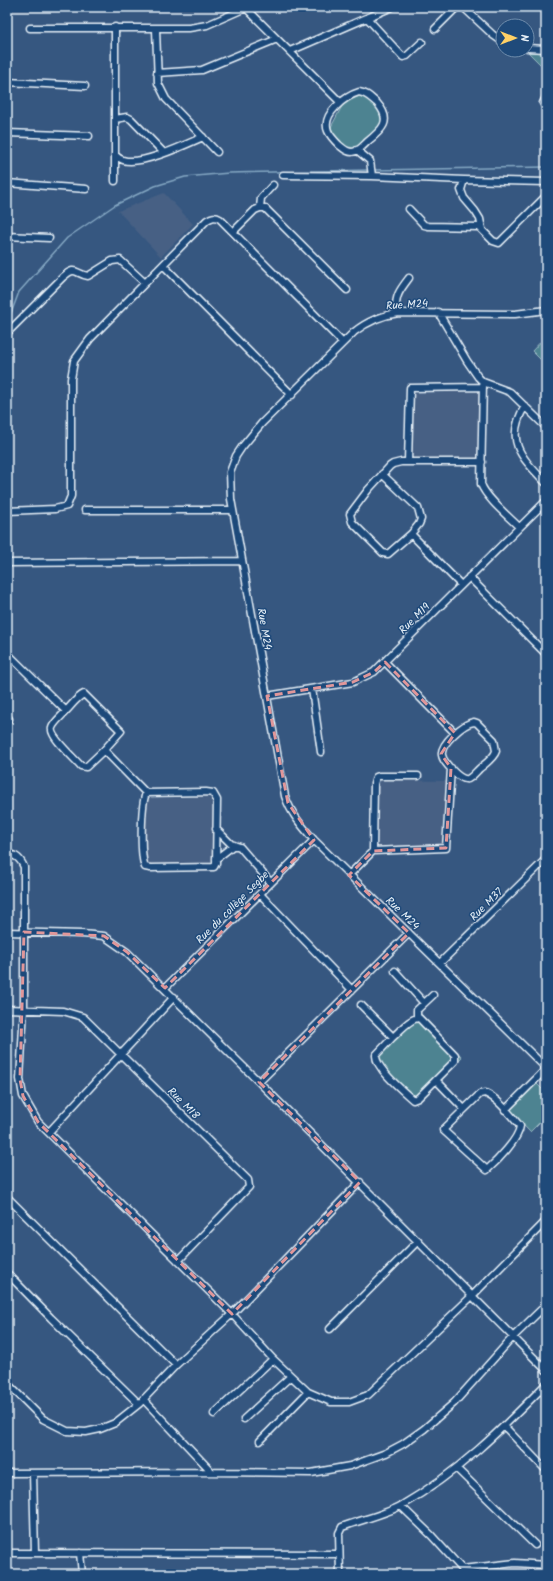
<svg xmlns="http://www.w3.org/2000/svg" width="553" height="1581" font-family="Kalam,sans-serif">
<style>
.built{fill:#466084}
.green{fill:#4e8391;stroke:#9bbac4}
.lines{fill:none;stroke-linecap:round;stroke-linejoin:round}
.stream{stroke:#85a8c3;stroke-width:1.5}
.street-casing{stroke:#e8f1f8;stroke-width:9}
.street{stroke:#1f4a7a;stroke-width:6}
.marked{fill:none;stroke:#e0979a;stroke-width:3;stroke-dasharray:8 5;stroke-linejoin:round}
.labels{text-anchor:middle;stroke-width:3;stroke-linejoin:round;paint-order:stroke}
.street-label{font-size:11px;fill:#e8f1f8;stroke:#1f4a7a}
</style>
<rect width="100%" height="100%" fill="#365780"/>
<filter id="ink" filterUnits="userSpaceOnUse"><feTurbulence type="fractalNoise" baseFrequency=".025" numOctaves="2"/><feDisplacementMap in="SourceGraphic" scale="8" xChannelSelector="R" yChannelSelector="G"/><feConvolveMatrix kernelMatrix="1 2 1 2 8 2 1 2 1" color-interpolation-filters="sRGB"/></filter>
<g filter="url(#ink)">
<!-- built -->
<path class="built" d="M164,193L193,224L161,257L118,211Z
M480,391V461L411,462L412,393Z
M376,780L446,781L445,847L375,848Z
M207,797L213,800V866L152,867L145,863L144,805L147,799L149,798Z"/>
<!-- green -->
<path class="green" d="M528,52L546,53V70Z
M360,96L373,102L381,114L382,122L378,132L357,148C340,147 337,143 331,127L341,108L342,103Z
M546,336V365L532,351Z
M419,1012L462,1057L417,1101L373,1056Z
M534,1081L546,1093V1116L530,1132L508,1109Z"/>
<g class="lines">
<!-- stream -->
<path class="stream" d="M374,170L546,167
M7,324L19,292L67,238L115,205L155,186L185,177L229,173L370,170"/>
<defs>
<path id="street" d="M463,7L493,35L503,42
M246,8L340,102
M367,18L403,57L407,56L422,42
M115,27V181
M30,28H189L207,25L248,7
M156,29L158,83L166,99L217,152
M435,29L457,7
M527,48L546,49
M290,51L392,7
M157,73L202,70L277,39
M7,82L85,86
M359,92C367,93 371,98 377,103C393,121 382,130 367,142C363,146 358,152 352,152C346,152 343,148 339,145C335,141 330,136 328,131C321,114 346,96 359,92Z
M543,103L546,97
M115,119L127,117L131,119L164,153
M7,133L89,136
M357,150L370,161L372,176
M115,155C117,157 120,159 123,160C141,166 185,145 203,137
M283,175L372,176L464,180L546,182
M464,180L461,190L464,198L475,211L480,219L482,229
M7,183L86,189
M260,208L261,198L273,185
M409,209L424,225L428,226L479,227L493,241L499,243L546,196
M233,232L255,210L260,208H265L347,290
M7,236L49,238
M163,265L292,395
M546,310L515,314L399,313C382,315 368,321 354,332L262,423L242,447L236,456L230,472L231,499L285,796C291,814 302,826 314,840L546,1068
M438,312L467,361L478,377L483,382L510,392L546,427
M396,313C395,296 399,291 409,278
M9,331L63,277C76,265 75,274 88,276L112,261L120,260L145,283
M483,382L481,484C486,498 508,516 519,527
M525,406C504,441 521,457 546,483
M408,462L410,388L483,387
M382,474L418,508L421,519L419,524L411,534L388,554L383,553L352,522L350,514L368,490L390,466L393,464L401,462H482
M85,510H233
M7,511L55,509L67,506L71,496V379L74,361L90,339L207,220C212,217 215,216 220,219L343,343
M411,534L461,585
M7,563L242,561
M469,577L546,654
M7,653L66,711
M385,662L455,733
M312,689L321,752
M84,694L121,731L104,750L86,767L81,766C75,759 49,736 52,728C54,722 62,716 66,711C71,706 77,697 84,694Z
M267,696L353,682L374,672L546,501
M7,717L9,719
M474,722L477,723L494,740L496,751C494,758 485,764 479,769C476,772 472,777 468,779C460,781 443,762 442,755C440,744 464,723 474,722Z
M104,750L146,793L206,792L213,793L217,800L216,863L214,867L150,868L145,867C140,855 141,805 146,793
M216,829L231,844L240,847L271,883
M373,851L374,784L376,777L379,776H418
M7,854C16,855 20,858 24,867V1009L20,1079L23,1096L38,1122L232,1314L273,1359L308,1392L331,1402H349L368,1395L472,1296L546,1221
M216,859L234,845
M349,875L373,851L446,848L451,768
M260,894L352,990
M7,932L82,934L104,936L127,952L259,1082L546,1370
M440,963L546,859
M395,971L424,1003
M165,988L314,840
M361,1005L393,1037L376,1055C375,1068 403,1091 413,1100L418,1098L455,1061V1055L419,1018C410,1018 400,1031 393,1037
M7,1009L63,1011L83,1017L248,1180L249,1187L178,1261
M417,1018V1010L433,995
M436,1080L464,1109
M259,1082L409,933
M485,1093C499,1099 510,1115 520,1126C519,1139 497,1161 487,1170L443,1130L480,1094Z
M505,1110L546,1069
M49,1132L174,997
M7,1197L176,1365
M7,1273L51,1318L139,1404
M330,1329L418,1241
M7,1383L43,1419L67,1431L86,1432L100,1429L115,1423L139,1404L176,1365L232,1314L360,1182
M143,1399L212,1472
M214,1414L273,1359
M244,1419L291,1376
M505,1427L546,1470
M260,1441L308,1392
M457,1469L535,1545
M7,1473L212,1472L311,1473L350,1466L386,1453L403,1444L424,1429L454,1403L513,1337L546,1305
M33,1473L35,1553
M401,1506L431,1535L462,1569V1574
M7,1553L339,1554
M80,1553L82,1574
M462,1569L515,1563L546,1565
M340,1574L339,1533L342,1527C360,1520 387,1514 402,1505C458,1473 502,1429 546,1384"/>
</defs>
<!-- street casing -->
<use href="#street" class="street-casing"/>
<!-- street -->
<use href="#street" class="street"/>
</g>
</g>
<!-- marked area -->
<path class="marked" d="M385,662L455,733L441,754L451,768L446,848L373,851L349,875L409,933L259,1082L360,1182L232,1314L38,1122L23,1096L20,1079L24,932L104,936L127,952L165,988L314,840L288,803L267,696L353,682L374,672Z"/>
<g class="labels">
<!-- street labels -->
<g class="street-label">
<text transform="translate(407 304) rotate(-4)" y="4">Rue M24</text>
<text transform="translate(414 618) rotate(-45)" y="4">Rue M19</text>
<text transform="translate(265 629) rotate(80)" y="4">Rue M24</text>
<text transform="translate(486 904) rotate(-45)" y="4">Rue M37</text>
<text transform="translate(232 907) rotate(-45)" y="4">Rue du collège Segbe</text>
<text transform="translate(403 913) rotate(44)" y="4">Rue M24</text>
<text transform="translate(184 1103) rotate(45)" y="4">Rue M18</text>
</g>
</g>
<!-- margin -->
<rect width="553" height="1581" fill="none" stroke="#1f4a7a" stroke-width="24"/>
<rect x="12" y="12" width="529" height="1557" fill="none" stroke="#e8f1f8" stroke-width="1.5" filter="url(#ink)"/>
<!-- north arrow -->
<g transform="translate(515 38) rotate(90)"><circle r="19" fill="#1f4a7a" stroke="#6f8dac"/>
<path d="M0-3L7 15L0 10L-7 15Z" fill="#ffd166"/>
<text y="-6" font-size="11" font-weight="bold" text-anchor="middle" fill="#e8f1f8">N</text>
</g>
</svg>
